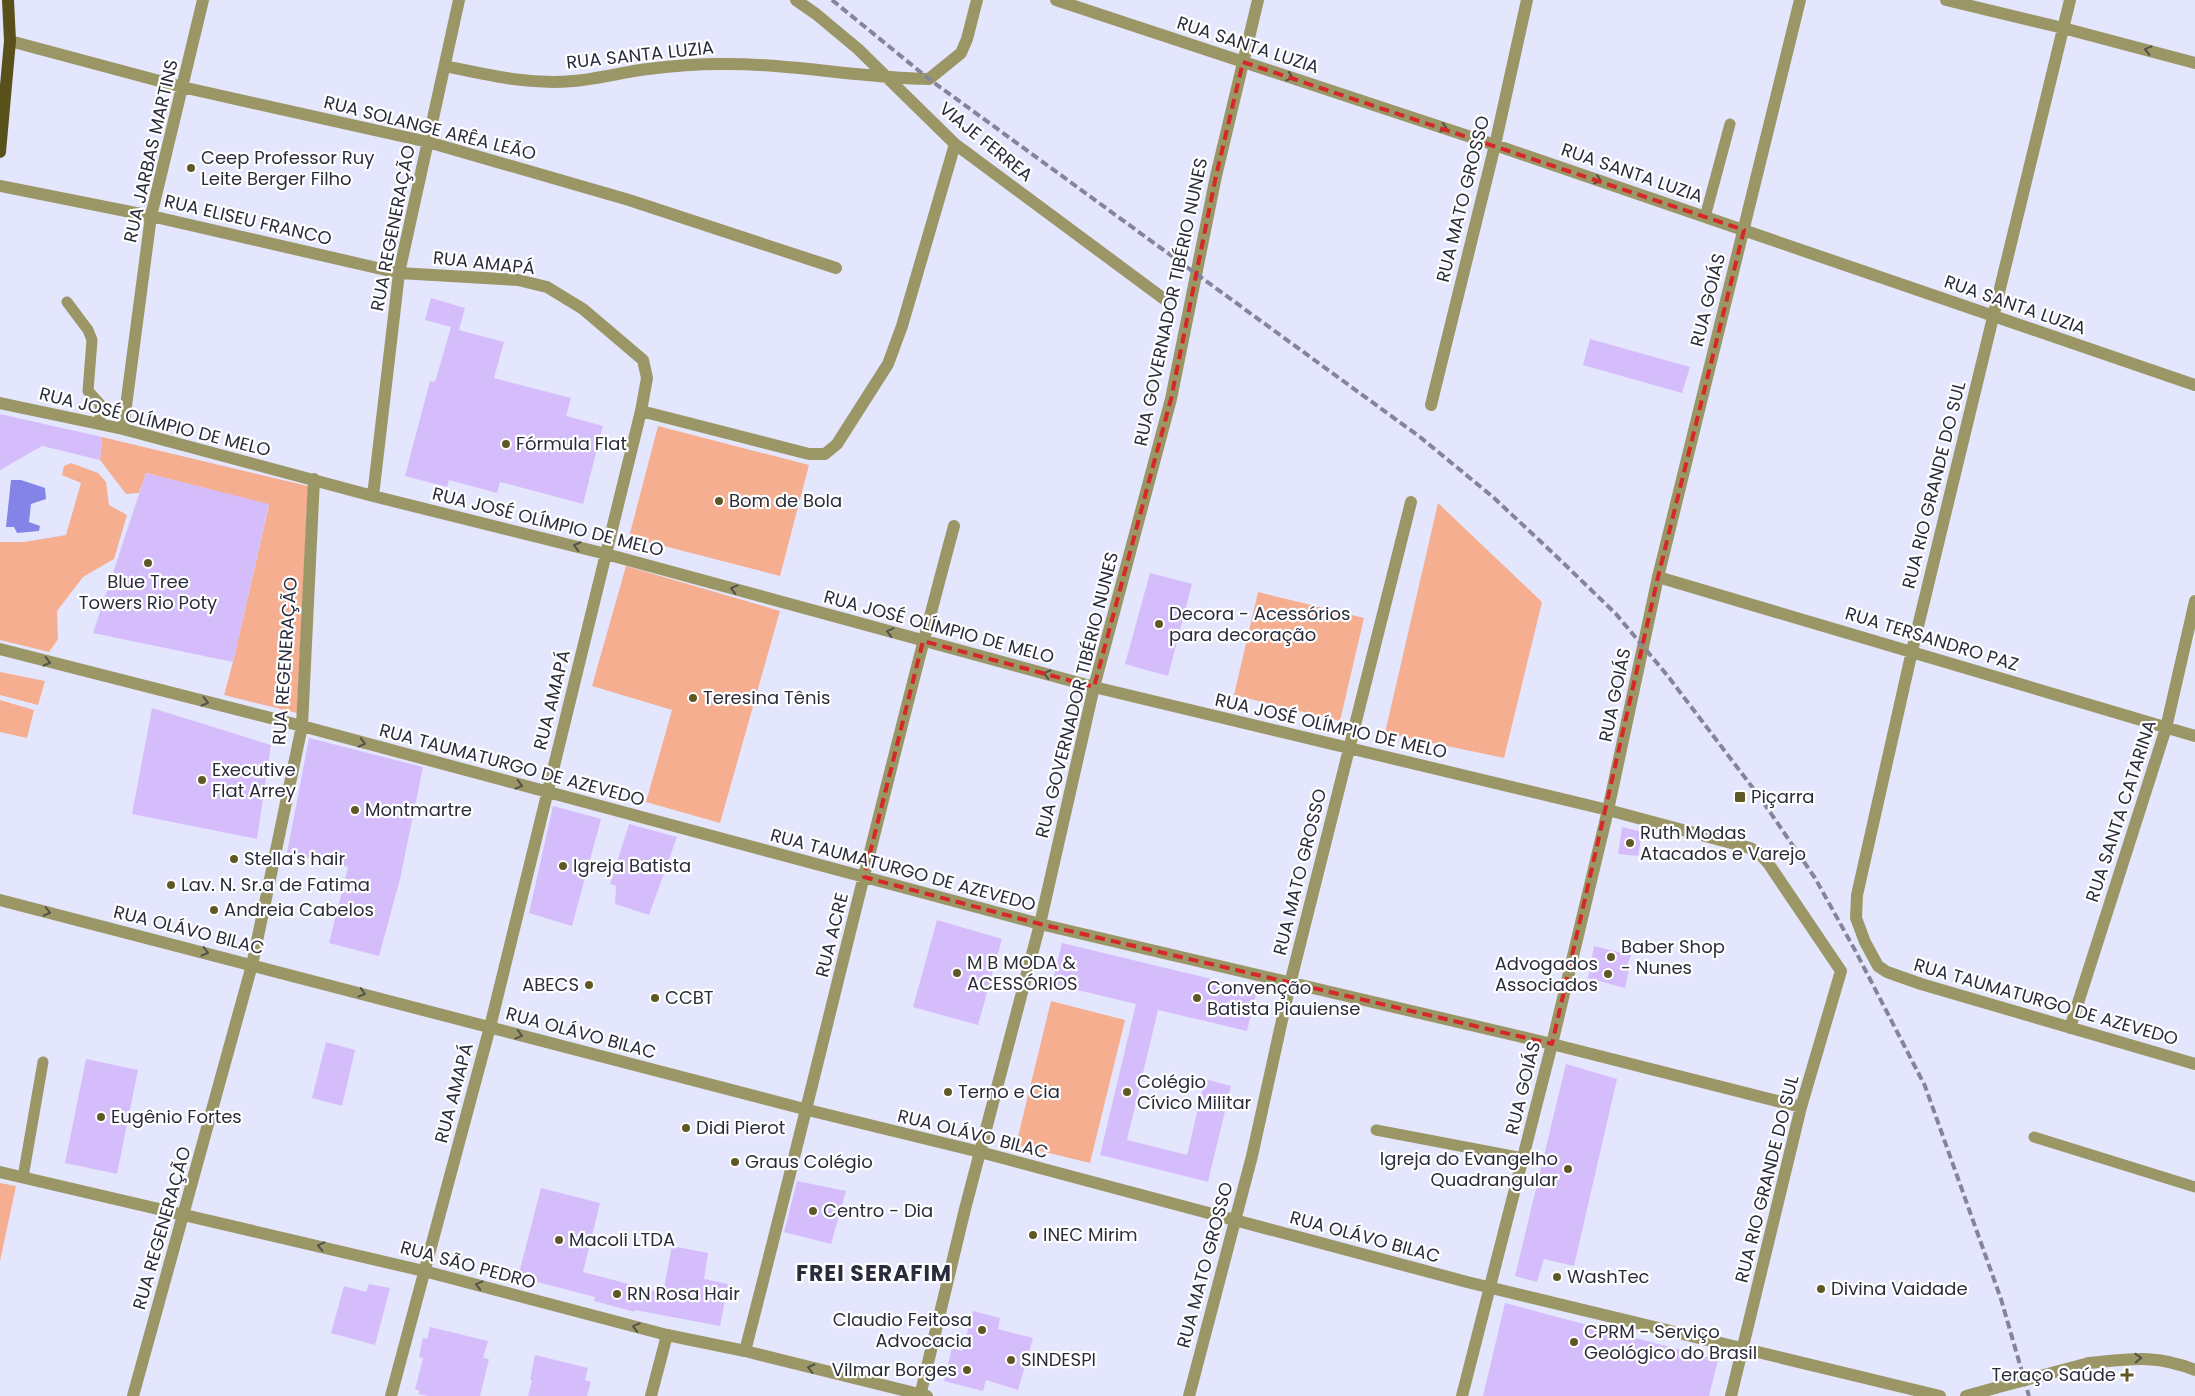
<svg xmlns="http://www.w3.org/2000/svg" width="2195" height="1396" font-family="Poppins,sans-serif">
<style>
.green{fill:#f6ae91}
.water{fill:#8483e7}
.building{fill:#d5bdfb}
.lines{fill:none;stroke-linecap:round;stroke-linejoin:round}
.service{stroke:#9b9666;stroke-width:11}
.minor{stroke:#9b9666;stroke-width:12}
.tertiary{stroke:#9b9666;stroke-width:12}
.primary{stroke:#58511a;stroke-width:12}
.rail{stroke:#848599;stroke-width:4;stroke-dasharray:8 4;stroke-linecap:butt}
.tertiary-bridge{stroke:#9b9666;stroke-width:12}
.oneway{stroke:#52514a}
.marked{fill:none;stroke:#d62828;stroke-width:4;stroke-dasharray:10 6;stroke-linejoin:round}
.poi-dot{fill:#5f5825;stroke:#fff;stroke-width:2}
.labels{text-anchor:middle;stroke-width:4.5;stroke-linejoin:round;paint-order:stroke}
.street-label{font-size:18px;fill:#2b2c3b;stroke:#fff}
.poi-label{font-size:18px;fill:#2b2c3b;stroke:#fff;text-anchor:start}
.district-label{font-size:22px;font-weight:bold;letter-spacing:1px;fill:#2b2c3b;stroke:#fff}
</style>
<rect width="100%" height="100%" fill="#e4e6fe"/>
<!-- green -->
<path class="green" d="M658,426L809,465L780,576L629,537Z
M102,437L308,486L297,713L224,695L233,662L269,505L146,473L139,493L126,494L100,460Z
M71,463L98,473L106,482L109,505L127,515L114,559L83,577L57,611L58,639L49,652L0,640V542H24L66,535L81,483L62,475L64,466Z
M1438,503L1542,602L1504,758L1385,733Z
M626,566L780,611L720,823L646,802L672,710L592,686Z
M1258,592L1364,618L1340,721L1234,695Z
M0,672L45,681L38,705L0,695Z
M0,700L34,710L27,738L0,732Z
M1051,1001L1125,1020L1090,1163L1016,1145Z
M0,1183L16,1186L0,1261Z"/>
<!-- water -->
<path class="water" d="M11,480H21L45,488L46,499L31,504L29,522L40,526L39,531L17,533L14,527H6Z"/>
<!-- building -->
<path class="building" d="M431,298L465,308L459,330L504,342L494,378L571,398L566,416L603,426L583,504L500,482L497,493L449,480L447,487L405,476L430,381L435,382L451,327L425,320Z
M1590,339L1690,367L1682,393L1583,365Z
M0,414L102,437L100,460L42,446L0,470Z
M146,473L269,504L233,662L93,633Z
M1150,573L1192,584L1168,676L1125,664Z
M152,708L271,745L257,839L132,814Z
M309,738L423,767L400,879L379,956L329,943L348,867L287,853Z
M553,806L601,819L572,926L529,913Z
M629,824L677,837L649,915L615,904L616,886L610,884Z
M1622,827L1642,832L1638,856L1618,854Z
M937,920L1002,939L978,1025L913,1007Z
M1062,943L1257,990L1247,1031L1158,1010L1127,1140L1187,1155L1205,1079L1231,1086L1208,1182L1100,1155L1136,1004L1052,984Z
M1594,946L1631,955L1626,969L1629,970L1625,988L1588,978Z
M326,1042L355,1050L342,1106L312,1098Z
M86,1059L138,1070L117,1174L65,1163Z
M1566,1064L1617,1079L1574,1266L1544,1259L1537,1282L1515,1276Z
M797,1181L846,1191L831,1244L784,1232Z
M541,1188L600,1203L583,1272L663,1293L672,1246L708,1253L704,1279L728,1284L720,1326L635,1310V1312L594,1301L595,1297L518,1277Z
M369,1284L390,1288L375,1345L331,1333L344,1286L366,1292Z
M1505,1303L1718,1360L1709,1396H1483Z
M973,1311L1000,1318L998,1329L1033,1338L1018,1390L986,1380L983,1391L944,1381L952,1348L962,1351Z
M430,1327L488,1341L483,1358L489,1359L480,1396H428L419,1394V1390H415L423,1358L419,1357L423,1338L427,1339Z
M535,1355L588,1368L585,1380L591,1382L587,1396H528L532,1380H530Z"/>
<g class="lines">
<!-- service -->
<path class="service" d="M1705,217L1730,124
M67,302L88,330L92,340L88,391L100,404V424
M1376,1130L1523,1158
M2034,1137L2195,1187
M23,1177L43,1062"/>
<!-- minor -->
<path class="minor" d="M796,0L816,14L858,49L955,144L1164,299
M1056,0L1495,145L2195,385
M1946,0L2063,28L2195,63
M2070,0L1912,651L1857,895L1856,918L1865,942L1878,966L1887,972L1921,984L2195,1064
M10,41L182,87L428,142L629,200L836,268
M445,66C488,75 529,85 573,81C598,79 623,72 648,69C672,66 697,64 720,64C790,63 859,78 929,79L961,53L967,39L977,0
M0,186L151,216L399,273L518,280L547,287L583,309L643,360L647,378L641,411L490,1027L391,1396
M0,403L123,429L373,496L606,554L1094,687L1608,810L1750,848L1760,854L1768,863L1841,971L1801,1107L1731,1396
M1431,405L1495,145L1527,0
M641,411L809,454H825L837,444L888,364L902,326L955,144
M123,429L151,216L203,0
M373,496L399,273L459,0
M1658,577L2195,736
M0,649L302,726L1040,924L1552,1044L1801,1107
M2070,1028L2166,728L2195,601
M745,1351C816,1077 880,800 954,526
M133,1396L252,965L302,726L314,479
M651,1396L667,1335
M1189,1396L1252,1156L1290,984L1411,502"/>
<!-- tertiary -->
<path class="tertiary" d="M0,900L808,1110L980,1152L1467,1282L1940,1396
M0,1172L424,1271L667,1335L745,1351L927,1396
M2089,1363C2130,1359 2156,1354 2195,1370
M920,1396L965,1209L1040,924L1094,687L1171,399L1216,176L1258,0
M1462,1396L1552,1044L1608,810L1658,577L1800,0
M1966,1396L1995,1388"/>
<!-- primary -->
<path class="primary" d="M0,152L10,41L8,0"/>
<!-- rail -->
<path class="rail" d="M832,0L929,79L1420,437L1493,497L1555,555L1616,614L1667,675L1759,796L1815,878L1856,952L1925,1086L2001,1299L2029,1396"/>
<!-- tertiary-bridge -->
<path class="tertiary-bridge" d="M1995,1388L2089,1363"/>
</g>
<!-- one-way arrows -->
<defs><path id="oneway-chevron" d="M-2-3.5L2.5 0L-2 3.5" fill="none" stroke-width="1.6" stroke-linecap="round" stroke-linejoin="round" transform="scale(1.25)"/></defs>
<g class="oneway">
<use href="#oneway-chevron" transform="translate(2148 50) rotate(-165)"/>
<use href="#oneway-chevron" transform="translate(1290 77) rotate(18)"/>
<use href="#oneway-chevron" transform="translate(1444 128) rotate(18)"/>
<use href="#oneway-chevron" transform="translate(1598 180) rotate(19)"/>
<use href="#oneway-chevron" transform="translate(577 546) rotate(-166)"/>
<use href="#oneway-chevron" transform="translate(734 589) rotate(-165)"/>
<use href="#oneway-chevron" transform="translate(890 632) rotate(-165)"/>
<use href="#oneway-chevron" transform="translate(47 662) rotate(14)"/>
<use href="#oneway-chevron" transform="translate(1047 674) rotate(-165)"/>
<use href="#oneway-chevron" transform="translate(205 702) rotate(14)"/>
<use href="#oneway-chevron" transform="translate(362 743) rotate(15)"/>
<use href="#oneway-chevron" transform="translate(519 785) rotate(15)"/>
<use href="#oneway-chevron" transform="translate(47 912) rotate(14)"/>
<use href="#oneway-chevron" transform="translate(205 952) rotate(14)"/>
<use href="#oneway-chevron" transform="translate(362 993) rotate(15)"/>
<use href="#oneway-chevron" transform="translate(519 1035) rotate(15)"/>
<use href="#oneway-chevron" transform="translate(321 1246) rotate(-167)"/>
<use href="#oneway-chevron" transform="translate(479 1285) rotate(-165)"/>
<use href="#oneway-chevron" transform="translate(636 1327) rotate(-165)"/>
<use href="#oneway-chevron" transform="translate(2138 1358) rotate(-2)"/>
<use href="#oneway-chevron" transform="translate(811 1368) rotate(-166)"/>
</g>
<!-- marked area -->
<path class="marked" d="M1243,62L1744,230L1658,577L1552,1044L1040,924L864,877L923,641L1094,687L1171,399L1216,176Z"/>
<!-- markers -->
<g class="poi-dot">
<circle cx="191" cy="168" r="5"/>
<circle cx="506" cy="444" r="5"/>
<circle cx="719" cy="501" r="5"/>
<circle cx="148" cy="563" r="5"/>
<circle cx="1159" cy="624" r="5"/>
<circle cx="693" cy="698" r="5"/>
<circle cx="202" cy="780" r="5"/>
<rect x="1734" y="791" width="12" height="12" rx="2.5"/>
<circle cx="355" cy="810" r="5"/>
<circle cx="1630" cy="843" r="5"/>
<circle cx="234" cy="859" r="5"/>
<circle cx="563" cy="866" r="5"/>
<circle cx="171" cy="885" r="5"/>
<circle cx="214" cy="910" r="5"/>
<circle cx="1611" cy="957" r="5"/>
<circle cx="957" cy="973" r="5"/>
<circle cx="1608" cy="974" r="5"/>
<circle cx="589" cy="985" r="5"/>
<circle cx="655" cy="998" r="5"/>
<circle cx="1197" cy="998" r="5"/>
<circle cx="948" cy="1092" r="5"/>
<circle cx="1127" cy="1092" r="5"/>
<circle cx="101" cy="1117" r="5"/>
<circle cx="686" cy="1128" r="5"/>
<circle cx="735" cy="1162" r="5"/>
<circle cx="1568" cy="1169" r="5"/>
<circle cx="813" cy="1211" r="5"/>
<circle cx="1033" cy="1235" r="5"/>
<circle cx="559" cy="1240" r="5"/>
<circle cx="1557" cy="1277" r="5"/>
<circle cx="1821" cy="1289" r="5"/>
<circle cx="617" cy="1294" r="5"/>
<circle cx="982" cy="1330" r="5"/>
<circle cx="1574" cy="1342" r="5"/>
<circle cx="1011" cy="1360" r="5"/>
<circle cx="967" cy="1370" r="5"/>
<path d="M2124.5 1367.5h5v5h5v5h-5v5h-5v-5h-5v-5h5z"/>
</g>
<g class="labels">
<!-- street labels -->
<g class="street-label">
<text transform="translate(1248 45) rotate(18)" y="6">RUA SANTA LUZIA</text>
<text transform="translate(640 55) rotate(-6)" y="6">RUA SANTA LUZIA</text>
<text transform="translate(430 128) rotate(14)" y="6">RUA SOLANGE ARÊA LEÃO</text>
<text transform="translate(986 142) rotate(39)" y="6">VIAJE FERREA</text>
<text transform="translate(151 151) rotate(-77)" y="6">RUA JARBAS MARTINS</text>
<text transform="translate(1632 173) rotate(19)" y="6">RUA SANTA LUZIA</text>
<text transform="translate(1463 199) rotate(-76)" y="6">RUA MATO GROSSO</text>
<text transform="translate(248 220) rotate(13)" y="6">RUA ELISEU FRANCO</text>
<text transform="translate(393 228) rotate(-79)" y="6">RUA REGENERAÇÃO</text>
<text transform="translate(484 263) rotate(6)" y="6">RUA AMAPÁ</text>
<text transform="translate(1708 300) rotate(-76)" y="6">RUA GOIÁS</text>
<text transform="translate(1171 302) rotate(-78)" y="6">RUA GOVERNADOR TIBÉRIO NUNES</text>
<text transform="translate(2015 305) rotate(19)" y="6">RUA SANTA LUZIA</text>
<text transform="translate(155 422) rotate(14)" y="6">RUA JOSÉ OLÍMPIO DE MELO</text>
<text transform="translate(1934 485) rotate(-76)" y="6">RUA RIO GRANDE DO SUL</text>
<text transform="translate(548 522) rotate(14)" y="6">RUA JOSÉ OLÍMPIO DE MELO</text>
<text transform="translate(939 627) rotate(15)" y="6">RUA JOSÉ OLÍMPIO DE MELO</text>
<text transform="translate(1932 639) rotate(17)" y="6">RUA TERSANDRO PAZ</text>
<text transform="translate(285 661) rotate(-86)" y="6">RUA REGENERAÇÃO</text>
<text transform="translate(1077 695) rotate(-76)" y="6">RUA GOVERNADOR TIBÉRIO NUNES</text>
<text transform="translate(1615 695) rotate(-78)" y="6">RUA GOIÁS</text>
<text transform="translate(552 700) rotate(-76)" y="6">RUA AMAPÁ</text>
<text transform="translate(1331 726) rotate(13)" y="6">RUA JOSÉ OLÍMPIO DE MELO</text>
<text transform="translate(512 765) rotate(15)" y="6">RUA TAUMATURGO DE AZEVEDO</text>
<text transform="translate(2121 811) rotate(-72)" y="6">RUA SANTA CATARINA</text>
<text transform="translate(903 870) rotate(15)" y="6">RUA TAUMATURGO DE AZEVEDO</text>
<text transform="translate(1300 872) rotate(-76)" y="6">RUA MATO GROSSO</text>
<text transform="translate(189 930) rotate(14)" y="6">RUA OLÁVO BILAC</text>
<text transform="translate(832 935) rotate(-76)" y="6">RUA ACRE</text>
<text transform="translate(2046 1002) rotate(16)" y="6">RUA TAUMATURGO DE AZEVEDO</text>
<text transform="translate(581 1033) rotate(15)" y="6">RUA OLÁVO BILAC</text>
<text transform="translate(1523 1088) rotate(-76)" y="6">RUA GOIÁS</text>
<text transform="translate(454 1093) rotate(-75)" y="6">RUA AMAPÁ</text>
<text transform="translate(973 1134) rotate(14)" y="6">RUA OLÁVO BILAC</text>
<text transform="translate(1767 1179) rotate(-76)" y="6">RUA RIO GRANDE DO SUL</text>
<text transform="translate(162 1228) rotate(-74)" y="6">RUA REGENERAÇÃO</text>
<text transform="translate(1365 1237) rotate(15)" y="6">RUA OLÁVO BILAC</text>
<text transform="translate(468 1265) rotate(15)" y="6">RUA SÃO PEDRO</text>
<text transform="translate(1205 1265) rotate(-75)" y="6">RUA MATO GROSSO</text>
</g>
<!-- poi labels -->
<g class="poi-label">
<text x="201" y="164">Ceep Professor Ruy<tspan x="201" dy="21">Leite Berger Filho</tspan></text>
<text x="516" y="450">Fórmula Flat</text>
<text x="729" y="507">Bom de Bola</text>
<text x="148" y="588" text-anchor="middle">Blue Tree<tspan x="148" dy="21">Towers Rio Poty</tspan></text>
<text x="1169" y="620">Decora - Acessórios<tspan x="1169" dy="21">para decoração</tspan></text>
<text x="703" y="704">Teresina Tênis</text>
<text x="212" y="776">Executive<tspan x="212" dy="21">Flat Arrey</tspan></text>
<text x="1751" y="803">Piçarra</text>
<text x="365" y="816">Montmartre</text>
<text x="1640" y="839">Ruth Modas<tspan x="1640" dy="21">Atacados e Varejo</tspan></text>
<text x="244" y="865">Stella's hair</text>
<text x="573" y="872">Igreja Batista</text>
<text x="181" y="891">Lav. N. Sr.a de Fatima</text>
<text x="224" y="916">Andreia Cabelos</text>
<text x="1621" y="953">Baber Shop<tspan x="1621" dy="21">- Nunes</tspan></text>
<text x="967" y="969">M B MODA &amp;<tspan x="967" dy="21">ACESSÓRIOS</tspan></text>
<text x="1598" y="970" text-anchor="end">Advogados<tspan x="1598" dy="21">Associados</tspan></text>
<text x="579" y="991" text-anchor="end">ABECS</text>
<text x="1207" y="994">Convenção<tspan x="1207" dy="21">Batista Piauiense</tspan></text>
<text x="665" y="1004">CCBT</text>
<text x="1137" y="1088">Colégio<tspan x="1137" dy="21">Cívico Militar</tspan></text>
<text x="958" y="1098">Terno e Cia</text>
<text x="111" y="1123">Eugênio Fortes</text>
<text x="696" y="1134">Didi Pierot</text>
<text x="1558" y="1165" text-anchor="end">Igreja do Evangelho<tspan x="1558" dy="21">Quadrangular</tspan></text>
<text x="745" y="1168">Graus Colégio</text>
<text x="823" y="1217">Centro - Dia</text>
<text x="1043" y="1241">INEC Mirim</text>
<text x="569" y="1246">Macoli LTDA</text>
<text x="1567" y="1283">WashTec</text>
<text x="1831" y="1295">Divina Vaidade</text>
<text x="627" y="1300">RN Rosa Hair</text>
<text x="972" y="1326" text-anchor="end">Claudio Feitosa<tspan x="972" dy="21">Advocacia</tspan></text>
<text x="1584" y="1338">CPRM - Serviço<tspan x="1584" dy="21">Geológico do Brasil</tspan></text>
<text x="1021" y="1366">SINDESPI</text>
<text x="957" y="1376" text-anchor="end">Vilmar Borges</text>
<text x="2116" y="1381" text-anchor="end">Teraço Saúde</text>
</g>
<!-- district labels -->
<g class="district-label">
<text x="874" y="1281">FREI SERAFIM</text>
</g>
</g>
</svg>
